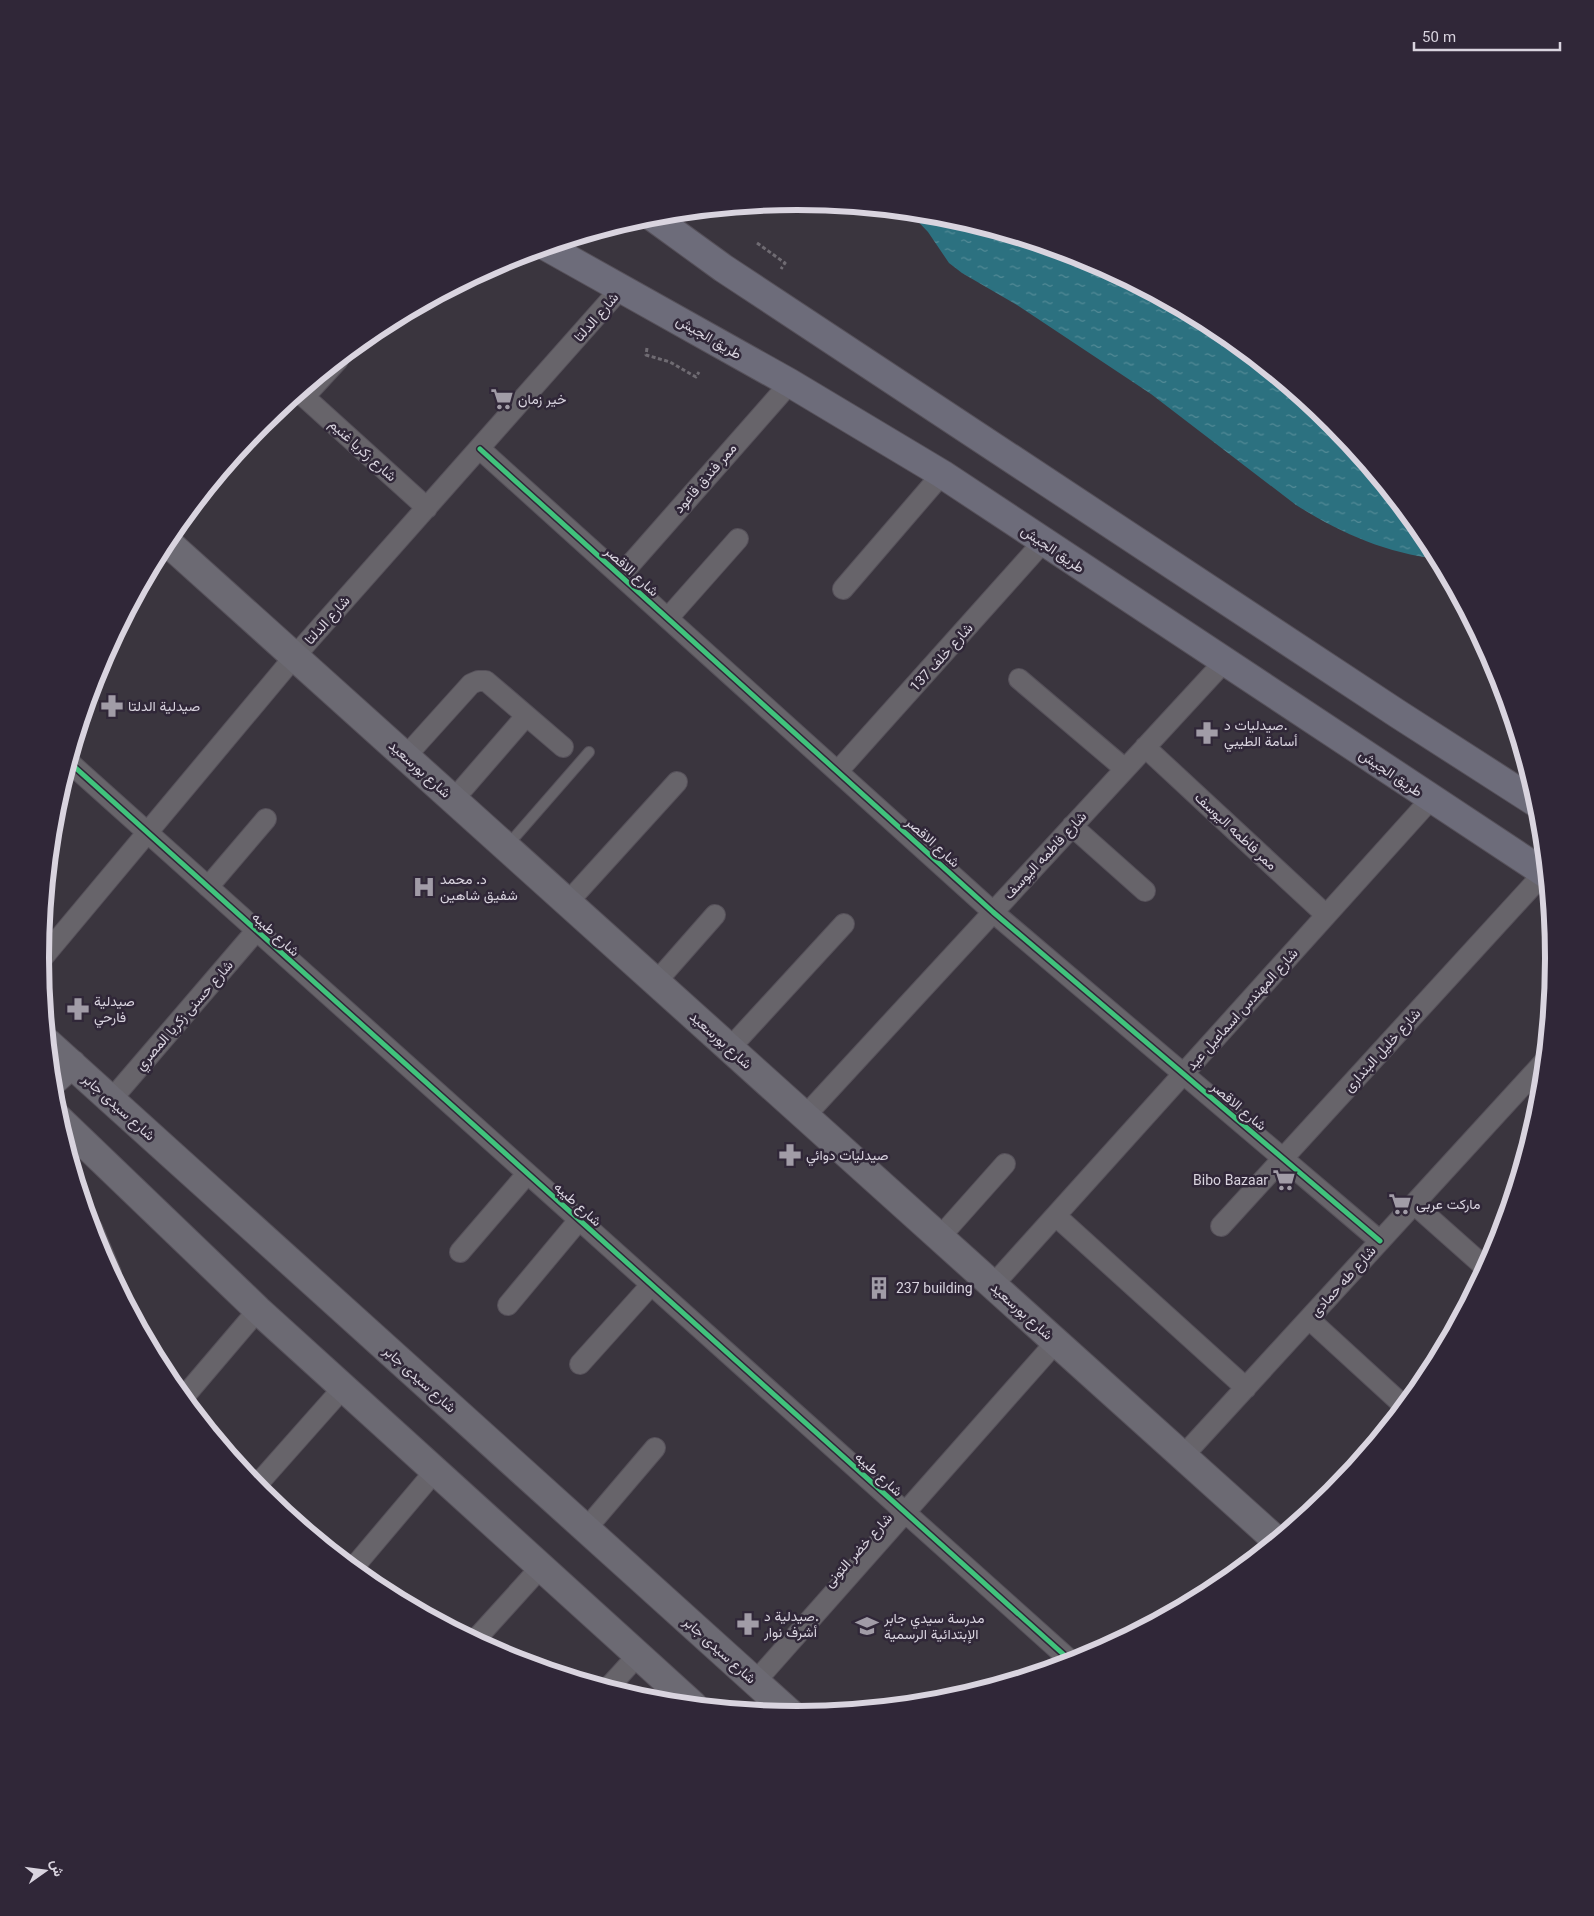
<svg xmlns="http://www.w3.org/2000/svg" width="1594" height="1916" font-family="Georgia,Vazirmatn,serif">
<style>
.water{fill:url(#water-ripples)}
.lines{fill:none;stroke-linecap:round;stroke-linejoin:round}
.lane-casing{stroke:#56515a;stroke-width:12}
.street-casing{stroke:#56515a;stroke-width:22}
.secondary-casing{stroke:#56515a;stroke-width:30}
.highway-casing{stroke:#56515a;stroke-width:30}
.path{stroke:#6f6b72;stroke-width:3;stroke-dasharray:4 2.5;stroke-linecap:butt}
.lane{stroke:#67646a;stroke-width:10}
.street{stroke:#67646a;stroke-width:20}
.secondary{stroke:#6c6a73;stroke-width:28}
.highway{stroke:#6d6c7a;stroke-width:28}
.cycleway-casing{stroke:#302738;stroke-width:8}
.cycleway{stroke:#40c37c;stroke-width:5}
.labels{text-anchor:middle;stroke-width:5;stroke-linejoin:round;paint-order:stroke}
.street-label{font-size:14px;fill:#d9d4df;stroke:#302738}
.poi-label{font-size:14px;fill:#d9d4df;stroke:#302738;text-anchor:start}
.rim{fill:none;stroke:#d9d4df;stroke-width:6}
</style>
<defs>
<pattern id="water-ripples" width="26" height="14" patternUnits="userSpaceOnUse" patternTransform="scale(1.25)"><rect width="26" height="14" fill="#2c7180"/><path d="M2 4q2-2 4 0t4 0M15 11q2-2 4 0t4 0" fill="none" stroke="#548b97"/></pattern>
</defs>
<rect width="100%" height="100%" fill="#3a353e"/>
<!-- water -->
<path class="water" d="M909,212L945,216L1087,259L1218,329L1332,423L1427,538L1438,559C1386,553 1340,533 1296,505L1151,394L1017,305L962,273L949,263L928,232Z"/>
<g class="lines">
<defs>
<path id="lane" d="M507,846L589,752"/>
<path id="street" d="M299,392L427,508
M304,397L338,360
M480,449L993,912L1380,1241
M621,575L790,383
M843,589L942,474
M668,618L738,539
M1019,679L1125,769
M1145,747L1326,915
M406,756L471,684L478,681H486L563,747
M69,762L1072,1662
M838,771L1043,542
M454,799L526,716
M1072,826L1145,891
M208,887L266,819
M568,902L677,782
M40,961L295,656L622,287
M656,982L715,915
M730,1048L844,924
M111,1100L256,931
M805,1116L1224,662
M1414,1204L1486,1268
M1056,1216L1246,1388
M1221,1226L1544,873
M92,1228L111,1273
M940,1237L1005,1164
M460,1252L527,1174
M993,1285L1431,799
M508,1305L579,1220
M1309,1319L1404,1406
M580,1364L651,1285
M183,1398L258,1310
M1183,1456L1544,1062
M256,1486L343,1388
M586,1529L655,1448
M353,1568L435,1471
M475,1640L541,1567
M755,1682L1056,1342
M608,1688L638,1655"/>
<path id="secondary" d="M166,541L1276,1540
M48,1043L791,1714
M52,1082L72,1064
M58,1118L258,1310L693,1705"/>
<path id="highway" d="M650,215L723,268L1398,714L1538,804
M547,247L790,383L942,474L1546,874"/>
</defs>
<!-- lane casing -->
<use href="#lane" class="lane-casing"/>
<!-- street casing -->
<use href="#street" class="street-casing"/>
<!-- secondary casing -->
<use href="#secondary" class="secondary-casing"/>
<!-- highway casing -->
<use href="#highway" class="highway-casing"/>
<!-- path -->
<path class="path" d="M757,243L785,263L781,269
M647,348L646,355L670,362L696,377L699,372"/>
<!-- lane -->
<use href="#lane" class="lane"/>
<!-- street -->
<use href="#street" class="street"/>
<!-- secondary -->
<use href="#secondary" class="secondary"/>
<!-- highway -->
<use href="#highway" class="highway"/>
<defs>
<path id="cycleway" d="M480,449L993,912L1380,1241
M69,762L1072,1662"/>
</defs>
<!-- cycleway casing -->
<use href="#cycleway" class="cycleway-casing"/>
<!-- cycleway -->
<use href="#cycleway" class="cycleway"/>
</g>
<!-- icons -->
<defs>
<symbol id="supermarket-bare" viewBox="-9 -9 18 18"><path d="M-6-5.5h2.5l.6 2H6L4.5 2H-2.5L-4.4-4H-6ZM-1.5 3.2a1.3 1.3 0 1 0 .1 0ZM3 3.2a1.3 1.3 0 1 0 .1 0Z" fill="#a19ca7" stroke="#302738" stroke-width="2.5" paint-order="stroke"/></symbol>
<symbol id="pharmacy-bare" viewBox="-9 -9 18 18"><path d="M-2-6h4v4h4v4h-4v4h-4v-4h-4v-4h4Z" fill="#a19ca7" stroke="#302738" stroke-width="2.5" paint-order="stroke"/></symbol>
<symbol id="hospital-bare" viewBox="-9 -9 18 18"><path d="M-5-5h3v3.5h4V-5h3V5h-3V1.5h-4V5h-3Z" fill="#a19ca7" stroke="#302738" stroke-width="2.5" paint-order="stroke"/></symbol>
<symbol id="building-bare" viewBox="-9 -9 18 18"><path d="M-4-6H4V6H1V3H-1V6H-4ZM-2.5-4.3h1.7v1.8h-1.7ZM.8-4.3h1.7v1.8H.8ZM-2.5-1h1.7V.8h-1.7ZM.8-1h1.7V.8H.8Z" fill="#a19ca7" stroke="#302738" stroke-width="2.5" paint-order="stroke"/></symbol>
<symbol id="school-bare" viewBox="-9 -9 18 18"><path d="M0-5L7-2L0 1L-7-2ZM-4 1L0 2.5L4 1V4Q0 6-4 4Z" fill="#a19ca7" stroke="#302738" stroke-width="2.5" paint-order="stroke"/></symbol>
</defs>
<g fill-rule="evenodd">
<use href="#supermarket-bare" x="486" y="383" width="32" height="32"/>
<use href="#pharmacy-bare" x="96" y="690" width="32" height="32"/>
<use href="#pharmacy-bare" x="1191" y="717" width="32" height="32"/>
<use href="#hospital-bare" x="408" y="871" width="32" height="32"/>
<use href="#pharmacy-bare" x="62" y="993" width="32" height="32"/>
<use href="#pharmacy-bare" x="774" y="1139" width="32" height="32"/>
<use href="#supermarket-bare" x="1268" y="1164" width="32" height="32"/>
<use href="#supermarket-bare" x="1384" y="1188" width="32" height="32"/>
<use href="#building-bare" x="863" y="1272" width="32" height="32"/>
<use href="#pharmacy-bare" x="732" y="1608" width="32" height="32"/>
<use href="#school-bare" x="851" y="1610" width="32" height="32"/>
</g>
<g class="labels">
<!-- street labels -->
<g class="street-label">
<text transform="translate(596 317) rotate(-49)" y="5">شارع الدلتا</text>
<text transform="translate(709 337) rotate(30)" y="5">طريق الجيش</text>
<text transform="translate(363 450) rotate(42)" y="5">شارع زكريا غنيم</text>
<text transform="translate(705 478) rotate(-49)" y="5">ممر فندق قاعود</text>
<text transform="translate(1053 549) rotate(34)" y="5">طريق الجيش</text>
<text transform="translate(632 571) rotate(42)" y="5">شارع الاقصر</text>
<text transform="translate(327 620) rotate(-48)" y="5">شارع الدلتا</text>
<text transform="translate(941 657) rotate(-48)" y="5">شارع خلف 137</text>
<text transform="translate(420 769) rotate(42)" y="5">شارع بورسعيد</text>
<text transform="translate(1391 773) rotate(34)" y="5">طريق الجيش</text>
<text transform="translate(1236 831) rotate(43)" y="5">ممر فاطمه اليوسف</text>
<text transform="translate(933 842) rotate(42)" y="5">شارع الاقصر</text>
<text transform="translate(1045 855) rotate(-47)" y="5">شارع فاطمه اليوسف</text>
<text transform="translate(276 934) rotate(42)" y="5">شارع طيبه</text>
<text transform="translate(1242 1009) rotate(-48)" y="5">شارع المهندس اسماعيل عيد</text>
<text transform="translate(184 1015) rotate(-49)" y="5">شارع حسنى زكريا المصري</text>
<text transform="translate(721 1040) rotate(42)" y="5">شارع بورسعيد</text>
<text transform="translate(1382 1050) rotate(-48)" y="5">شارع خليل البندارى</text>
<text transform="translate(1239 1106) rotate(40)" y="5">شارع الاقصر</text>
<text transform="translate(119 1107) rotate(42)" y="5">شارع سيدى جابر</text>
<text transform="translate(578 1204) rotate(42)" y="5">شارع طيبه</text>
<text transform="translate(1343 1281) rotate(-48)" y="5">شارع طه حمادى</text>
<text transform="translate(1022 1311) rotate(42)" y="5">شارع بورسعيد</text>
<text transform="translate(420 1379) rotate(42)" y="5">شارع سيدى جابر</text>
<text transform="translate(879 1474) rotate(42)" y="5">شارع طيبه</text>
<text transform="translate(858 1550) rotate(-48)" y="5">شارع خضر التونى</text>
<text transform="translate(720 1650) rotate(42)" y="5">شارع سيدى جابر</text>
</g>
<!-- poi labels -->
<g class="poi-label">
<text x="518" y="404">خير زمان</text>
<text x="128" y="711">صيدلية الدلتا</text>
<text x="1224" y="730">صيدليات د.<tspan x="1224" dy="16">أسامة الطيبي</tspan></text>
<text x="440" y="884">د. محمد<tspan x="440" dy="16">شفيق شاهين</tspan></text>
<text x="94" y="1006">صيدلية<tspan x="94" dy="16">فارحي</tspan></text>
<text x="806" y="1160">صيدليات دوائي</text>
<text x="1268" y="1185" text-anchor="end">Bibo Bazaar</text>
<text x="1416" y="1209">ماركت عربى</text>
<text x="896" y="1293">237 building</text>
<text x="764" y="1621">صيدلية د.<tspan x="764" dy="16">أشرف نوار</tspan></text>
<text x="884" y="1623">مدرسة سيدي جابر<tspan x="884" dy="16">الإبتدائية الرسمية</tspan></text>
</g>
</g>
<!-- crop -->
<path d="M0 0H1594V1916H0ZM49 958a748 748 0 1 1 1496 0a748 748 0 1 1-1496 0Z" fill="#302738" fill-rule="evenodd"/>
<path class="rim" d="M49 958a748 748 0 1 1 1496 0a748 748 0 1 1-1496 0Z"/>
<!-- north arrow -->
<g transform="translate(45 1871) rotate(76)" stroke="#302738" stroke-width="4" paint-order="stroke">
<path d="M0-4L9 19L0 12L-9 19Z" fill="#d9d4df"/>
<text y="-8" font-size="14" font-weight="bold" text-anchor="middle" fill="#d9d4df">ش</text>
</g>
<!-- scale -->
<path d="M1414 42v8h146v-8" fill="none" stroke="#d9d4df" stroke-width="2.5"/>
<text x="1422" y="42" font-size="15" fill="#d9d4df" stroke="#302738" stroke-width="4" paint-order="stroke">50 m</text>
</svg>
